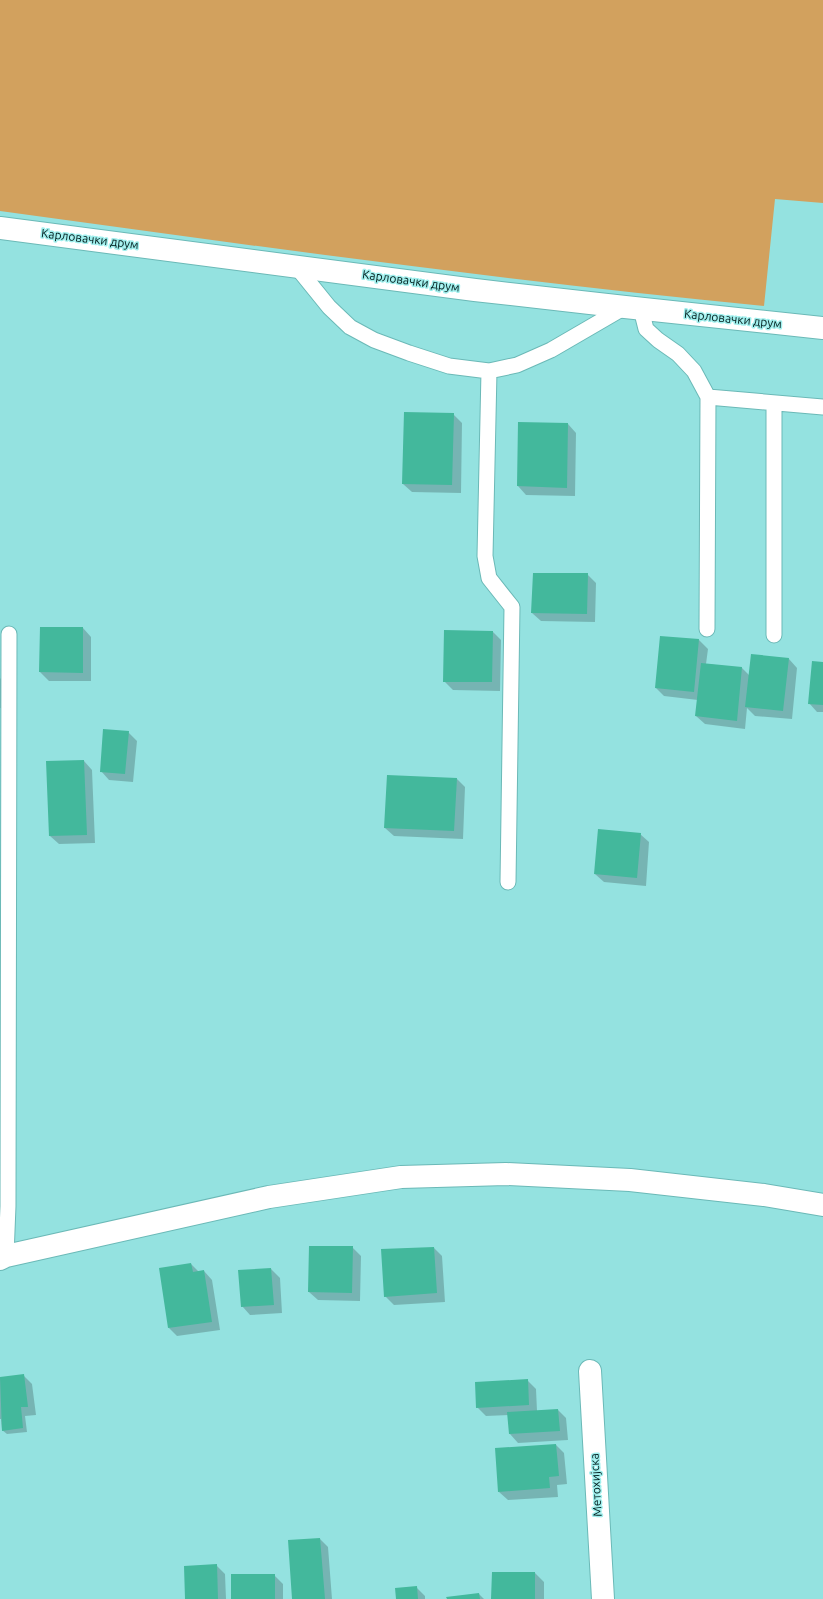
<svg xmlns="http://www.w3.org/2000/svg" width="823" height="1599" font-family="Ubuntu,sans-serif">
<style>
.green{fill:#d2a15e}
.shadow{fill:#0003}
.building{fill:#43b89c}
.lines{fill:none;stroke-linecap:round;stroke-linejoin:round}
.service-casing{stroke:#6bb9b7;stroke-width:17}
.minor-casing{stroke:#6bb9b7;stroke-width:24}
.secondary-casing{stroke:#6bb9b7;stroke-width:24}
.service{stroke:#fff;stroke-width:15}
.minor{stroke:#fff;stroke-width:22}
.secondary{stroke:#fff;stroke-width:22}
.labels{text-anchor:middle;stroke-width:3;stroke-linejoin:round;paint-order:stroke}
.street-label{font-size:12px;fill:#001c1c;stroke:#a0efed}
</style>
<rect width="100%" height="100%" fill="#94e2e0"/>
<!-- green -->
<path class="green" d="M0,0H823V203L775,199L764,306C508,281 254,246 0,211Z"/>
<!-- shadow -->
<path class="shadow" d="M453,414L462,423L461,493L412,492L403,484Z
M519,423L568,424L576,433L575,496L526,495L518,486Z
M587,574L596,583L595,622L541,621L532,613Z
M41,628H83L91,637V681H49L40,672Z
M493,632L501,640L500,691L453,690L444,681Z
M661,637L699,640L708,649L706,664L742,668L749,675L789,659L797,668L792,719L755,716L747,708L745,729L705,724L696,716L698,700L664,696L656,688Z
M823,663V712H817L809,703Z
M0,678L8,686V708H0Z
M128,732L137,741L133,782L109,780L101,771Z
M84,761L92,770L95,843L59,844L50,836Z
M457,779L465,787L463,839L394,836L385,828Z
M640,834L649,842L646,886L604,882L595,874Z
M352,1247L361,1256L360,1301L318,1300L309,1292Z
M434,1248L442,1256L445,1302L394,1305L385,1296Z
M191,1264L199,1272L204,1271L212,1280L220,1330L177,1336L169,1328Z
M271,1269L280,1278L282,1313L250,1315L242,1306Z
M24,1376L32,1384L36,1415L25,1416L27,1432L7,1434L2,1430L1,1419H0V1378Z
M528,1381L536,1389L537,1411L558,1410L566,1418L568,1440L518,1443L510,1434L509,1415L486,1416L477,1407Z
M556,1445L564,1453L567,1484L557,1485L558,1497L508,1500L499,1492Z
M320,1539L328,1547L332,1599H293Z
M216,1565L225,1574L226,1599H186Z
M493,1573H535L544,1582V1599H492Z
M274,1575L283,1584V1599H232Z
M416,1587L425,1596V1599H397Z
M479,1594L484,1599H448Z"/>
<!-- building -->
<path class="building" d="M404,412L454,413L452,485L402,484Z
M518,422L568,423L567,488L517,486Z
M533,573H588L587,614L531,613Z
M40,627H83V673L39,672Z
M444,630L493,631L492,682H443Z
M660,636L699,639L694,692L655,688Z
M751,654L789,658L783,711L745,707Z
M812,661L823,662V705L808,704Z
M701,663L742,667L737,721L695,716Z
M103,729L129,731L125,774L100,772Z
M84,760L87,835L49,836L46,761Z
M387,775L457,778L454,831L384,828Z
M598,829L641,833L637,878L594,874Z
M309,1246H353L352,1293L308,1292Z
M434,1247L437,1293L384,1297L381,1249Z
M191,1263L193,1272L204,1270L212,1322L168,1328L159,1268Z
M271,1268L274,1305L241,1307L238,1270Z
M24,1374L28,1407H21L23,1428L2,1431L0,1377Z
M528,1379L529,1405L476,1408L475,1382Z
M558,1409L560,1431L509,1434L507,1412Z
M556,1444L559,1476L549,1477L550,1488L498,1492L495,1448Z
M320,1538L325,1599H292L288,1540Z
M217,1564L218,1599H185L184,1566Z
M492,1572H535V1599H491Z
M231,1574H275V1599H231Z
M417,1586L418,1599H396L395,1588Z
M479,1593L480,1599H447L446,1597Z"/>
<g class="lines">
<defs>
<path id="service" d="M295,265L329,307L350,327L374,340L409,353L449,366L489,371L517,365L551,350L625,307
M641,309L646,329L658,340L678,354L694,371L708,397L823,407
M489,371L485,556L489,578L512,607L508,882
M707,629L708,397
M774,635V404
M6,1256L8,1206L9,634"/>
<path id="minor" d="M0,1259L6,1256L269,1197L401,1177L506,1174L630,1180L764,1195L823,1205
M590,1371L603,1599"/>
<path id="secondary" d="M0,228L475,290L625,307L823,328"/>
</defs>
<!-- service casing -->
<use href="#service" class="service-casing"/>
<!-- minor casing -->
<use href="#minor" class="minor-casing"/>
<!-- secondary casing -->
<use href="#secondary" class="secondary-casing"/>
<!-- service -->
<use href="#service" class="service"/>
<!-- minor -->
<use href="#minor" class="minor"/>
<!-- secondary -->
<use href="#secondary" class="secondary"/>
</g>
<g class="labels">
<!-- street labels -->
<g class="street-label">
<text transform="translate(90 239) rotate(7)" y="4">Карловачки друм</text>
<text transform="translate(411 281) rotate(8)" y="4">Карловачки друм</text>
<text transform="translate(733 319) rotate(6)" y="4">Карловачки друм</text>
<text transform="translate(596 1485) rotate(-93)" y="4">Метохијска</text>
</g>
</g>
</svg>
